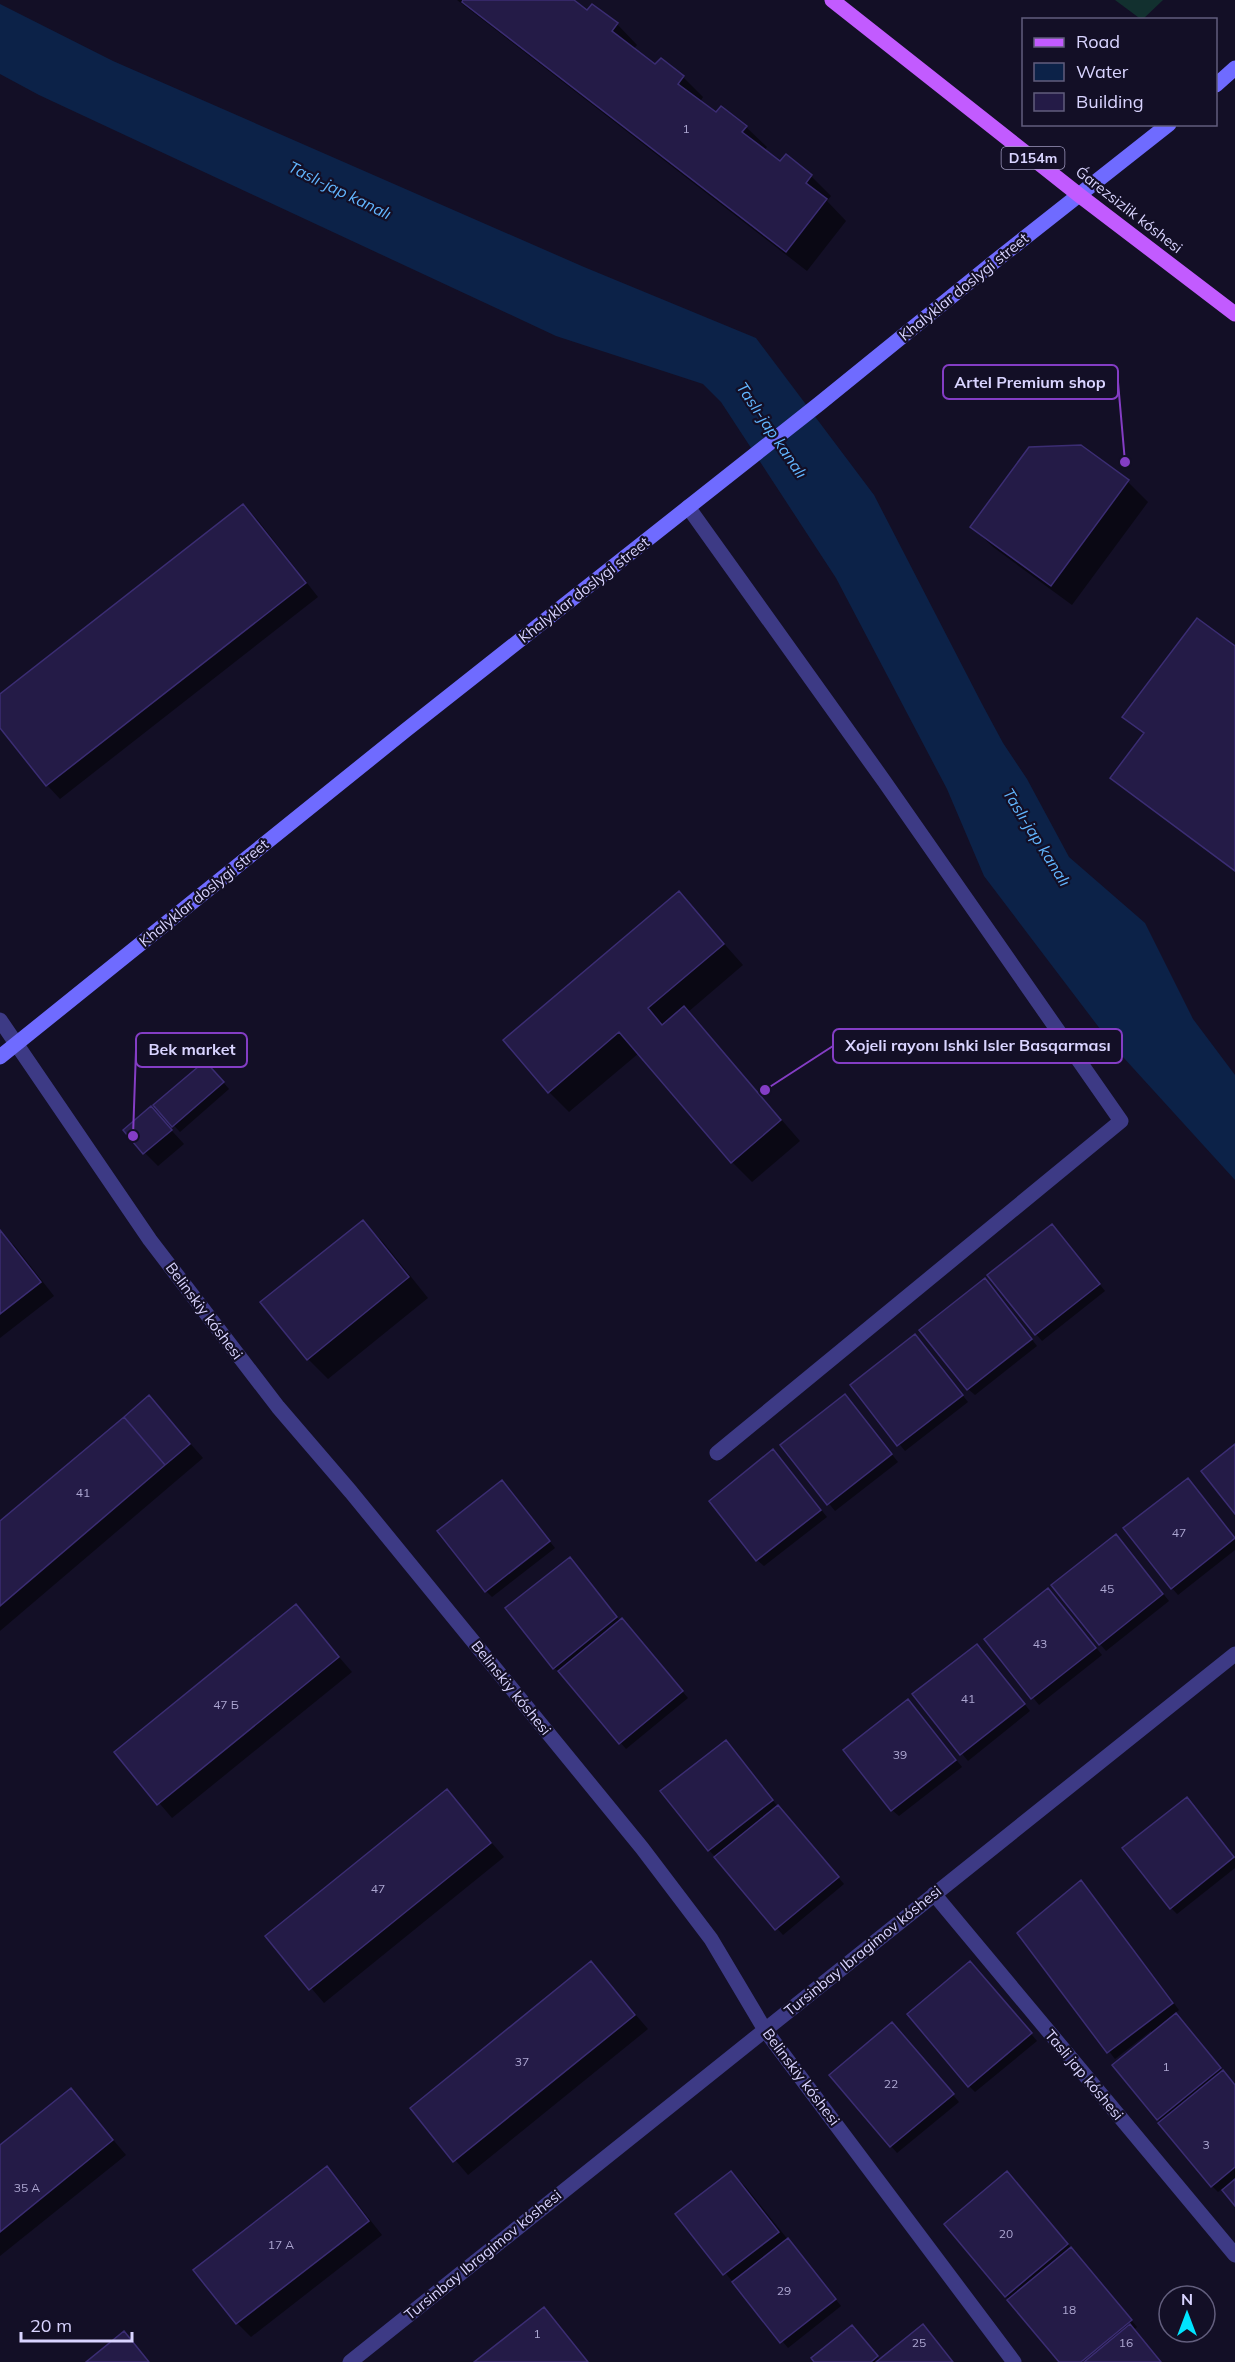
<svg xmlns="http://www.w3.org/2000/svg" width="1235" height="2362" font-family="Mulish,sans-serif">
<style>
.green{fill:#12302f}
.water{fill:#0c2248}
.shadow{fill:#0007}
.building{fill:#241b47;stroke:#3b2d73;stroke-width:1.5}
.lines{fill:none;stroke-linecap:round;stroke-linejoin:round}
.street{stroke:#3d3a85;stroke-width:15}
.secondary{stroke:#6f6bff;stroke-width:15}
.primary{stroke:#c25bff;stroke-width:15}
.labels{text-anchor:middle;stroke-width:4.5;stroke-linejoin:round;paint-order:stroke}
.number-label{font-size:12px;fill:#aca6d1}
.shield{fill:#130f26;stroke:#9e99be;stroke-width:1.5}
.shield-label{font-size:14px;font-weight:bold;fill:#d9d4ff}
.street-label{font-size:15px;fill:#d9d4ff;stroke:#130f26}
.water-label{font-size:16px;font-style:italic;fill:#62b6ff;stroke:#130f26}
.leader{fill:none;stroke:#843dc5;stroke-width:2}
.callout-dot{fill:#843dc5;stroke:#130f26;stroke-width:2}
.callout{fill:#130f26;stroke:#843dc5;stroke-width:2}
.callout-label{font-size:16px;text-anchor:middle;font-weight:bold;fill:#d9d4ff}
</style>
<rect width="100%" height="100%" fill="#130f26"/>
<!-- green -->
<path class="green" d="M1115,0H1163L1142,20Z"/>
<!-- water -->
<path class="water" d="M0,4L113,61L584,267L756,338L874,495L982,704L1003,743L1027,779L1069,857L1145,923L1193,1019L1235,1075V1180L1113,1046L984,876L947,789L836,578L721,402L703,384L556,336L39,95L0,74Z"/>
<!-- shadow -->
<path class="shadow" d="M457,0H571L587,12L617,24L637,45L633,50L656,67L683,77L703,97L700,102L716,114L722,108L746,127L767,147L764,151L781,163L811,176L831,196L827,201L846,221L807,271Z
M1081,447L1128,482L1148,502L1072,605L993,547L972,527Z
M243,506L257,519L318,597L60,799L47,785L0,726V696Z
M1235,648V871L1112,778L1145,734L1124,717Z
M679,893L743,965L688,1012L800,1141L752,1182L732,1162L639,1053L569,1112L549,1092Z
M212,1069L229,1089L180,1132L155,1105Z
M151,1108L184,1144L158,1166L144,1152Z
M362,1222L383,1242L428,1298L328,1379L308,1359Z
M0,1232L14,1245L54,1296L0,1338Z
M1058,1232L1105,1291L1042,1341L1036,1334Z
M991,1287L1037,1346L975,1395L968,1389Z
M921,1343L968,1402L905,1451L852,1385Z
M149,1397L203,1458L0,1631V1523Z
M851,1403L898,1462L835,1511L782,1445Z
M780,1458L827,1517L764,1566L757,1560Z
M1194,1486L1235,1538V1550L1178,1595L1172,1588Z
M508,1489L555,1548L492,1597L486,1591Z
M1122,1542L1169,1601L1106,1651L1100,1644Z
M576,1566L620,1621L628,1627L688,1698L626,1749L561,1673L554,1668Z
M1055,1596L1102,1655L1039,1705L986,1639Z
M295,1606L352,1672L172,1818L116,1752Z
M984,1652L1030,1711L968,1761L914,1695Z
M915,1708L962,1767L899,1816L892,1810Z
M732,1748L778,1807L844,1884L783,1935L709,1850L662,1791Z
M447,1791L504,1857L324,2003L267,1936Z
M1193,1806L1235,1859V1868L1177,1914L1171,1908Z
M1087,1889L1179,2010L1175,2013L1235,2086V2203L1223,2188L1218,2192L1212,2186L1158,2119L1151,2031L1115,2059L1019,1933Z
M591,1963L648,2029L468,2175L412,2109Z
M977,1969L1037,2041L975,2092L969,2086Z
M896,2028L959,2102L897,2153L891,2146Z
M71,2090L126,2155L0,2256V2147Z
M326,2168L340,2182L382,2235L251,2337L237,2323L196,2270Z
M731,2173L745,2186L841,2306L788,2348L677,2215Z
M1014,2179L1137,2327L1134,2330L1161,2362H1061L1006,2296Z
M858,2334L880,2360L953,2362H816Z"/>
<!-- building -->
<path class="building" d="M463,0H574L587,10L592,4L618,23L612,31L655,64L661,58L684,76L678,84L716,112L721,106L747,126L742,132L780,161L786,154L812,175L806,183L827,199L786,252L462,2Z
M1081,445L1129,480L1051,586L970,527L1029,447Z
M243,504L306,583L46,786L0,728V694Z
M1197,618L1235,646V871L1110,778L1144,733L1122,717Z
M679,891L724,944L648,1008L662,1025L684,1006L781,1120L731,1163L619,1032L548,1093L503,1040Z
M205,1061L224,1082L172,1127L153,1105Z
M151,1106L172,1130L143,1154L123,1130Z
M363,1220L409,1277L307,1360L260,1302Z
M1052,1224L1100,1284L1035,1335L987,1275Z
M0,1230L41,1282L0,1314Z
M985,1278L1032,1339L967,1390L919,1330Z
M915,1334L963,1395L897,1446L850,1385Z
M845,1394L892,1454L827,1505L780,1445Z
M149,1395L190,1444L165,1465L124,1417Z
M124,1417L165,1465L0,1606V1521Z
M1235,1444V1514L1201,1471Z
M773,1449L821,1510L756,1561L709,1501Z
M1188,1478L1235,1538L1171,1589L1123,1528Z
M502,1480L550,1541L485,1592L437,1531Z
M1116,1534L1163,1594L1099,1645L1051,1585Z
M570,1557L617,1617L553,1669L505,1608Z
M1048,1588L1096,1648L1031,1699L984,1639Z
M296,1604L339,1657L157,1805L114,1752Z
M622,1618L683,1691L619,1744L558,1671Z
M977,1644L1025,1704L960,1755L912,1694Z
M908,1699L956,1760L891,1811L843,1750Z
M726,1740L773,1800L708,1851L660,1791Z
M447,1789L491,1843L309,1990L265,1936Z
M1187,1797L1234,1857L1170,1909L1122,1848Z
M778,1805L839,1877L775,1930L714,1857Z
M1081,1880L1173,2003L1107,2053L1017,1933Z
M591,1961L635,2015L453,2162L410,2108Z
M970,1961L1032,2033L968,2087L907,2014Z
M1176,2013L1221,2068L1157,2120L1112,2065Z
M892,2022L954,2094L890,2147L829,2075Z
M1223,2070L1235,2085V2167L1211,2187L1158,2123Z
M71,2088L113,2140L0,2232V2145Z
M327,2166L369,2221L236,2324L193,2270Z
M731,2171L779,2232L723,2275L675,2214Z
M1007,2171L1068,2244L1005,2297L944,2224Z
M1235,2179V2206L1222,2190Z
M788,2238L836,2299L780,2343L732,2282Z
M1071,2247L1132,2320L1081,2362H1059L1007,2300Z
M544,2307L588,2362H474Z
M923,2324L953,2362H876Z
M1130,2324L1161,2362H1084Z
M852,2325L878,2356L871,2362H814L811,2358Z
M124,2331L149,2362H86Z"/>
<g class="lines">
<!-- street -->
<path class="street" d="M688,507L884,781L1121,1121L717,1453
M0,1020L150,1240L278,1407L351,1492L642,1848L711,1939L765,2030L1014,2362
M934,1894L1235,2255
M350,2362L1235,1654"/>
<!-- secondary -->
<path class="secondary" d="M1216,85L1235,68
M0,1057L406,730L819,404L999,258L1169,124"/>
<!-- primary -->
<path class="primary" d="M832,0L1079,195L1235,314"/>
</g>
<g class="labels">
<!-- number labels -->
<g class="number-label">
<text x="686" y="133">1</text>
<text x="83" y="1497">41</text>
<text x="1179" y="1537">47</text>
<text x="1107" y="1593">45</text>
<text x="1040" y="1648">43</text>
<text x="968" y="1703">41</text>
<text x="226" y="1709">47 Б</text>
<text x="900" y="1759">39</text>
<text x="378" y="1893">47</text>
<text x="522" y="2066">37</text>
<text x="1166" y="2071">1</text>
<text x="891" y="2088">22</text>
<text x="1206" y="2149">3</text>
<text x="27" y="2192">35 А</text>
<text x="1006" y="2238">20</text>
<text x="281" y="2249">17 А</text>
<text x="784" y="2295">29</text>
<text x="1069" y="2314">18</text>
<text x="537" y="2338">1</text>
<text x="919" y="2347">25</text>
<text x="1126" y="2347">16</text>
</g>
<!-- shield labels -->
<rect class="shield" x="1001.5" y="147" width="63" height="22" rx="4.5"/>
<g class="shield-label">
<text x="1033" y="163">D154m</text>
</g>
<!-- street labels -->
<g class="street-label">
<text transform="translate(1129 210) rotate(38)" y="5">Ǵarezsizlik kóshesi</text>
<text transform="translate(964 287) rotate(-39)" y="5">Khalyklar doslygi street</text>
<text transform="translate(584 590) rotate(-38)" y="5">Khalyklar doslygi street</text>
<text transform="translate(204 893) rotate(-39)" y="5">Khalyklar doslygi street</text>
<text transform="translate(204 1311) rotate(53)" y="5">Belinskiy kóshesi</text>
<text transform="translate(511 1688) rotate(51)" y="5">Belinskiy kóshesi</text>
<text transform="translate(863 1951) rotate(-39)" y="5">Tursinbay Ibragimov kóshesi</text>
<text transform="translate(1084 2075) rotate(50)" y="5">Tasli jap kóshesi</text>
<text transform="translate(801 2077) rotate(53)" y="5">Belinskiy kóshesi</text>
<text transform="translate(483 2255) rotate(-39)" y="5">Tursinbay Ibragimov kóshesi</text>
</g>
<!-- water labels -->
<g class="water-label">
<text transform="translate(340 190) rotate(26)" y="6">Taslı-jap kanalı</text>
<text transform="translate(772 430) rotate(56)" y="6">Taslı-jap kanalı</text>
<text transform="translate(1037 837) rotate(58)" y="6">Taslı-jap kanalı</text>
</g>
</g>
<!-- callouts -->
<path class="leader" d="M1125 462L1118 382M765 1090L833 1046M133 1136L136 1050"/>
<g class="callout-dot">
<circle cx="1125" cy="462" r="6"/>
<circle cx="765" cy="1090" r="6"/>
<circle cx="133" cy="1136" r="6"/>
</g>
<g class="callout">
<rect x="943" y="365" width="175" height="34" rx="6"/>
<rect x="833" y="1029" width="289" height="34" rx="6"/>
<rect x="136" y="1033" width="111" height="34" rx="6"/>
</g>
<g class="callout-label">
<text x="1030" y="388">Artel Premium shop</text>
<text x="978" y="1051">Xojeli rayonı Ishki Isler Basqarması</text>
<text x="192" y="1055">Bek market</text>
</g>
<!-- legend -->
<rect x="1022" y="18" width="195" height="108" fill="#130f26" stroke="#625e7d" stroke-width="1.5"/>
<rect x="1034" y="38" width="30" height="9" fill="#c25bff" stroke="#625e7d" stroke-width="1.5"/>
<text x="1076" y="48" font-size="18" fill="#d9d4ff">Road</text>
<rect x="1034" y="63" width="30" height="18" fill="#0c2248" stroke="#625e7d" stroke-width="1.5"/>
<text x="1076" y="78" font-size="18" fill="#d9d4ff">Water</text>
<rect x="1034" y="93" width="30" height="18" fill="#241b47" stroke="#625e7d" stroke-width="1.5"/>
<text x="1076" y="108" font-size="18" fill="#d9d4ff">Building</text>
<!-- north arrow -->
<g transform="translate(1187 2314)"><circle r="28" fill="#130f26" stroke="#625e7d" stroke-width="1.5"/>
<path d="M0-4.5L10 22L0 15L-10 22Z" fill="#00e5ff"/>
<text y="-9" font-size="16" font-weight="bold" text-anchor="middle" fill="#d9d4ff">N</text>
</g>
<!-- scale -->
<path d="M21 2332v9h111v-9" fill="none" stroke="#d9d4ff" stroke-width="3"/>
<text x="30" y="2332" font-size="18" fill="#d9d4ff" stroke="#130f26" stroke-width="4.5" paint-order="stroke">20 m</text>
</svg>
